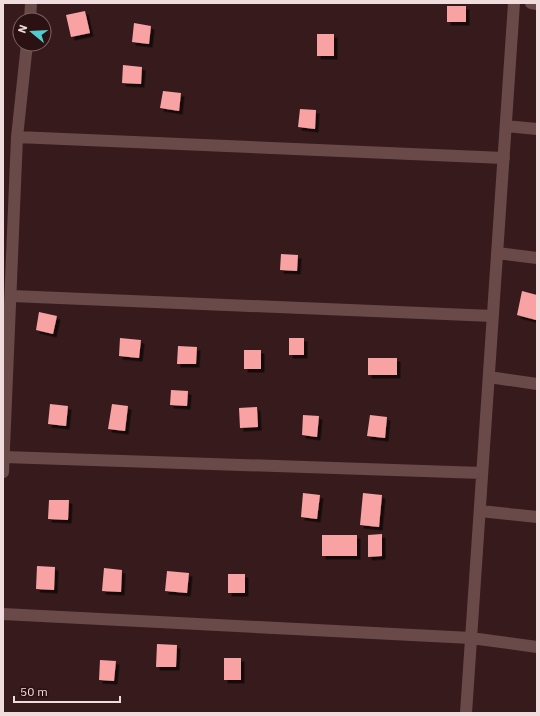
<svg xmlns="http://www.w3.org/2000/svg" width="540" height="716" font-family="'IBM Plex Sans',sans-serif">
<style>
.building{fill:#f9a2a4;filter:url(#shadow)}
.lines{fill:none;stroke-linecap:round;stroke-linejoin:round}
.minor{stroke:#6a4949;stroke-width:12}
</style>
<defs>
<filter id="shadow"><feDropShadow dx="3.5" dy="3.5" stdDeviation="0" flood-color="#0009"/></filter>
</defs>
<rect width="100%" height="100%" fill="#371b1c"/>
<!-- building -->
<path class="building" d="M447,6H466V22H447Z
M85,11L90,33L71,37L66,15Z
M134,23L151,26L149,44L132,42Z
M317,34H334V56H317Z
M123,65L142,67L141,84L122,83Z
M163,91L181,93L179,111L160,108Z
M300,109L316,110L315,129L298,127Z
M281,254L298,255L297,271L280,270Z
M522,291L537,295L536,320L517,315Z
M39,312L57,316L53,334L36,330Z
M120,338L141,340L139,358L119,356Z
M289,338H304V355H289Z
M178,346L197,347L196,364H177Z
M244,350H261V369H244Z
M368,358H397V375H368Z
M171,390L188,391L187,406L170,405Z
M50,404L68,406L66,426L48,424Z
M112,404L128,406L125,431L108,429Z
M257,407L258,427L240,428L239,408Z
M303,415L319,416L317,437L302,435Z
M370,415L387,417L385,438L367,436Z
M303,493L320,495L317,519L301,517Z
M363,493L382,495L379,527L360,525Z
M49,500H69L68,520L48,519Z
M382,534V556L368,557V535Z
M322,535H357V556H322Z
M37,566L55,567L54,590L36,589Z
M104,568L122,570L121,592L102,591Z
M167,571L189,573L187,593L165,591Z
M228,574H245V593H228Z
M157,644L177,645L176,667H156Z
M224,658H241V680H224Z
M100,660L116,661L114,681L99,680Z"/>
<g class="lines">
<!-- minor -->
<path class="minor" d="M531,3L537,4
M30,20L31,3
M506,126L537,129
M17,137L504,158
M497,253L537,258
M12,296L493,316
M489,377L537,384
M4,457L482,473
M3,472L17,137L27,44
M480,511L537,517
M3,614L471,638L537,647
M466,713L514,3"/>
</g>
<!-- border -->
<rect width="540" height="716" fill="none" stroke="#f0dcdc" stroke-width="8"/>
<!-- north arrow -->
<g transform="translate(32 32) rotate(288)"><circle r="19" fill="#2c1112" stroke="#7a6263"/>
<path d="M0-3L7 15L0 10L-7 15Z" fill="#51ccd1"/>
<text y="-6" font-size="11" font-weight="bold" text-anchor="middle" fill="#f0dcdc">N</text>
</g>
<!-- scale -->
<path d="M14 696v6h106v-6" fill="none" stroke="#f0dcdc" stroke-width="2"/>
<text x="20" y="696" font-size="12" fill="#f0dcdc" stroke="#2c1112" stroke-width="3" paint-order="stroke">50 m</text>
</svg>
